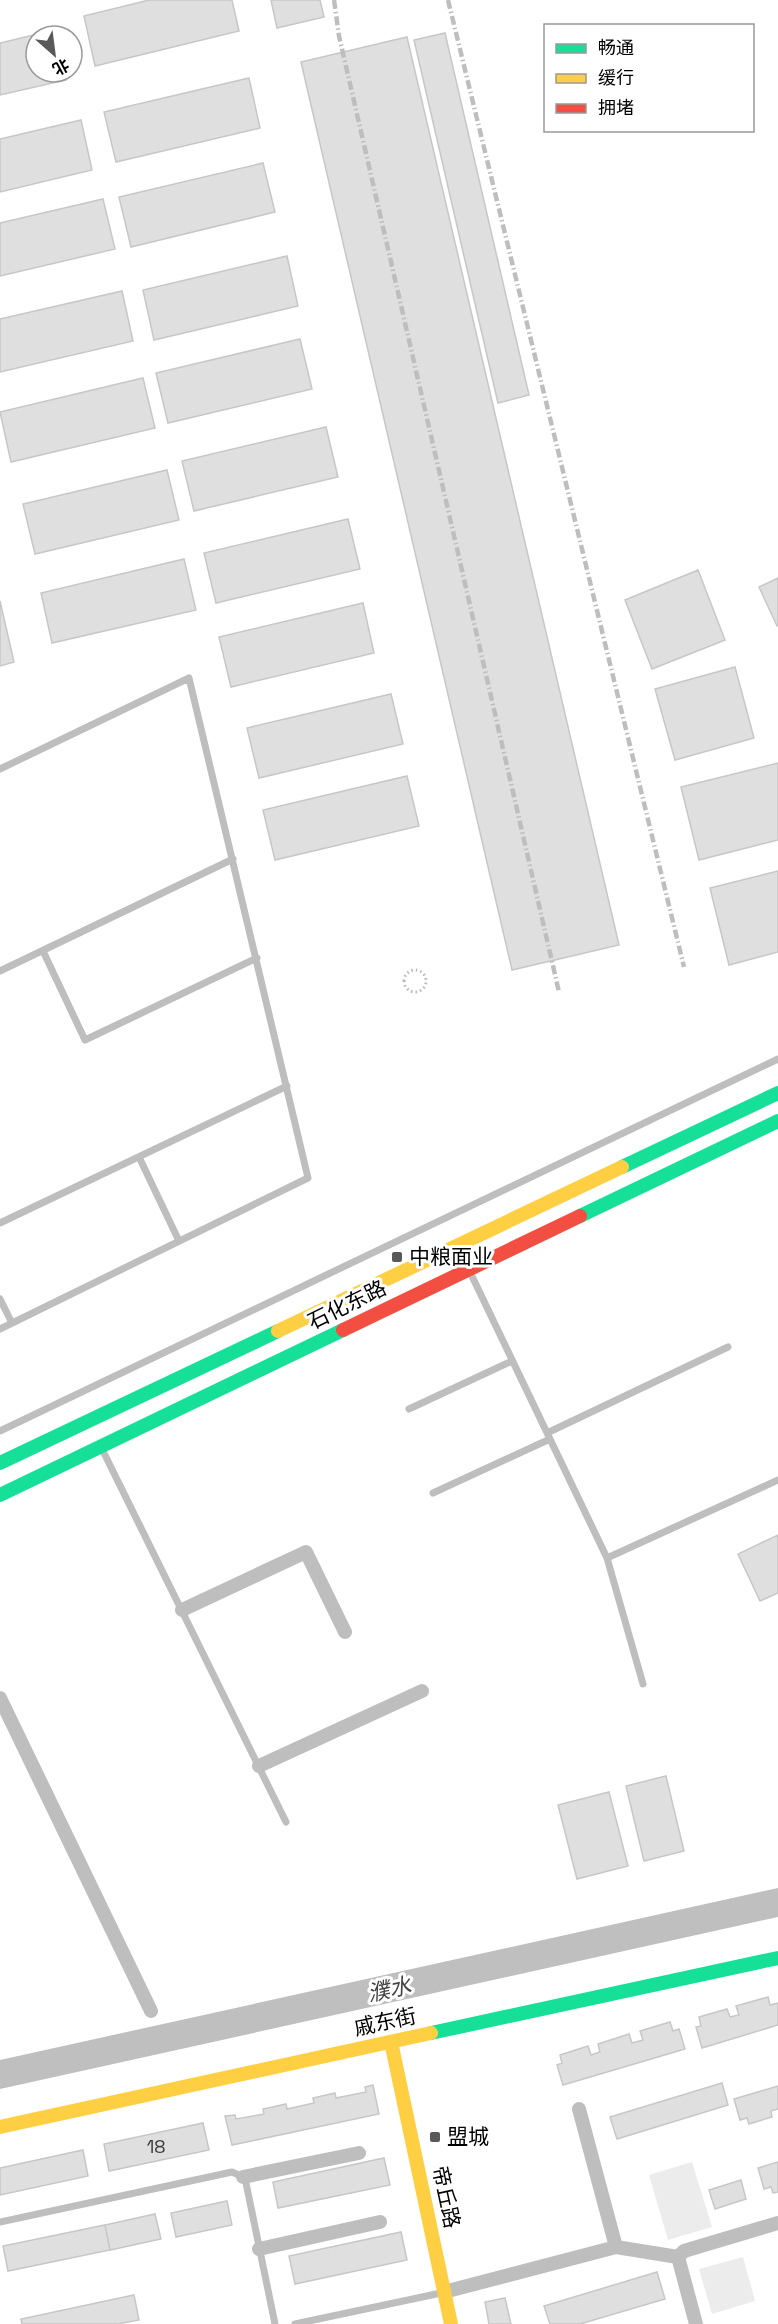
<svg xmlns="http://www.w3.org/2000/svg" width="778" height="2324" font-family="'Space Grotesk','Noto Sans SC',sans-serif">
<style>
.green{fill:#ececec}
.water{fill:#bfbfbf}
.building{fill:#dfdfdf;stroke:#c7c7c7;stroke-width:1.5}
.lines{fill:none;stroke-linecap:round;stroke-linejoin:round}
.path{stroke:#b9b9b9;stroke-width:3;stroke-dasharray:1.5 3;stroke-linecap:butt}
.lane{stroke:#bebebe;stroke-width:7}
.street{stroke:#bebebe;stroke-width:14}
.fast{stroke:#16e098;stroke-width:14}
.slow{stroke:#ffcf43;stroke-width:14}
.jam{stroke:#f24e42;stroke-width:14}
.rail{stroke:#bebebe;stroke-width:4.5;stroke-dasharray:9 3 1.5 3;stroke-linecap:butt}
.poi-dot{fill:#595959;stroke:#fff;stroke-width:2}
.labels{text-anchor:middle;stroke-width:6;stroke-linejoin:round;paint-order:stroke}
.number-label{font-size:18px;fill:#383838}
.poi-label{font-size:21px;fill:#000;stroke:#fff;text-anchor:start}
.street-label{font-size:21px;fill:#000;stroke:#fff}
.water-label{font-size:22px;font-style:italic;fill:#444;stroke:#fff}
</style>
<rect width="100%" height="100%" fill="#fff"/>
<!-- green -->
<path class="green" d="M692,2162L712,2227L668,2240L649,2175Z
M743,2257L755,2301L712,2314L699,2269Z"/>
<!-- water -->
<path class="water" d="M778,1888V1917L0,2089V2060Z"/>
<!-- building -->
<path class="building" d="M149,0H232L239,31L95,66L84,16Z
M271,0H320L324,17L277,28Z
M55,30L56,36H36V72H64L66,80L0,95V43Z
M445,33L529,395L498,403L414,40Z
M407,37L619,945L512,970L301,62Z
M249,78L260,128L116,162L104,112Z
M81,120L92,170L0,192V139Z
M263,163L275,212L131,247L119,197Z
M103,199L115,249L0,276V223Z
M287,256L298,306L154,340L143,290Z
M122,291L133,341L0,372V319Z
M300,339L312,389L168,423L156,373Z
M143,378L155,428L11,462L0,412Z
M326,427L338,477L194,511L182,461Z
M167,470L179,520L35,554L23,504Z
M348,519L360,569L216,603L204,553Z
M184,559L196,610L52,643L41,593Z
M698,570L725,640L652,669L625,600Z
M778,578V625L777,626L759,587Z
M0,601L14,662L0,666Z
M363,603L374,653L231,687L219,637Z
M735,667L754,738L675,760L655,689Z
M391,694L403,744L259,778L247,728Z
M778,763V840L699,860L681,787Z
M407,776L419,826L275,860L263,810Z
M778,871V952L729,965L710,888Z
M778,1535V1593L760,1601L738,1554Z
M666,1776L684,1851L644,1861L626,1786Z
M609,1792L628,1866L577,1879L558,1805Z
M768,1997L770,2005L778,2003V2025L702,2048L696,2027L701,2026L699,2017L727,2009L730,2017L739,2015L736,2006Z
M670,2022L673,2031L679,2029L685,2049L563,2085L557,2065L562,2063L560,2055L588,2046L591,2055L600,2052L598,2044L629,2034L632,2043L643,2040L640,2031Z
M722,2083L728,2105L617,2139L610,2117Z
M373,2085L379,2114L232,2145L225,2116L235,2115L236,2119L264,2114L263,2109L286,2104L287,2109L314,2103L313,2098L335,2093L336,2098L366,2092L365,2087Z
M778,2086V2109L771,2111L772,2117L749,2124L747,2118L740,2120L734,2099Z
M203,2123L209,2150L109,2171L104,2144Z
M83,2150L88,2176L0,2195V2168Z
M384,2158L390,2185L278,2208L273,2182Z
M778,2162V2192L773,2193L771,2187L764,2189L758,2168Z
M741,2180L746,2199L715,2209L709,2190Z
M227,2201L232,2225L176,2237L171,2213Z
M155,2214L161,2239L110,2250L105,2225Z
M105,2225L110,2250L8,2271L3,2246Z
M401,2232L407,2260L295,2284L289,2256Z
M657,2272L665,2299L580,2324H550L544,2306Z
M134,2295L139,2320L118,2324H22L21,2319Z
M505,2298L511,2324H489L485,2302Z"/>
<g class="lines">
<!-- path -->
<path class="path" d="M404 981a11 11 0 1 1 22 0a11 11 0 1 1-22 0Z"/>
<!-- lane -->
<path class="lane" d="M0,769L189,678L308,1178L0,1329
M43,951L85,1040L257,958
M0,971L233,859
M139,1157L179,1241
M0,1223L287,1086
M470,1272L607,1558L643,1684
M0,1299L12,1323
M409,1409L512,1361
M0,1431L778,1059
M547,1433L728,1347
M102,1449L286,1822
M433,1493L550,1439
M607,1558L778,1480
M0,2222L232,2172L243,2177L246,2183L275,2324
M295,2324L441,2293"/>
<!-- street -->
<path class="street" d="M182,1610L306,1552L345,1632
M0,1698L151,2011
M259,1766L422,1691
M579,2109L616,2247
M243,2177L359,2153
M259,2249L380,2222
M444,2292L616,2247L678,2257
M696,2324L678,2257L684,2251L778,2223"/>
<!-- fast -->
<path class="fast" d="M622,1167L778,1093
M580,1216L778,1121
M0,1463L278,1331
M0,1495L343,1330
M431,2033L778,1958"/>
<!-- slow -->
<path class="slow" d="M278,1331L622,1167
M391,2042L451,2324
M0,2127L431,2033"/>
<!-- jam -->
<path class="jam" d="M343,1330L580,1216"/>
<!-- rail -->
<path class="rail" d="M334,0L339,36L559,992
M448,0L684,967"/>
</g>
<!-- markers -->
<g class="poi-dot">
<rect x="391" y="1251" width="12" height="12" rx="3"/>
<rect x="429" y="2131" width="12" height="12" rx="3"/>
</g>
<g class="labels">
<!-- number labels -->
<g class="number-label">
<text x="156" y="2153">18</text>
</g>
<!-- poi labels -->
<g class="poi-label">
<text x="409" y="1264">中粮面业</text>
<text x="447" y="2144">盟城</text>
</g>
<!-- street labels -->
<g class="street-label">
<text transform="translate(347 1305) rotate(-26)" y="7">石化东路</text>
<text transform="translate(385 2022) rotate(-12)" y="7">戚东街</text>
<text transform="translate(446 2197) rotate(78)" y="7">帝丘路</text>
</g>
<!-- water labels -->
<g class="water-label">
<text transform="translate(389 1989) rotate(-12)" y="8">濮水</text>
</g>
</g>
<!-- legend -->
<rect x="544" y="24" width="210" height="108" fill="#ffffff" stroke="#999999" stroke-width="1.5"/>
<rect x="556" y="44" width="30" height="9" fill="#16e098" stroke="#999999" stroke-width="1.5"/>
<text x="598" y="54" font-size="18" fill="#000000">畅通</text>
<rect x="556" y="74" width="30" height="9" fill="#ffcf43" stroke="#999999" stroke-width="1.5"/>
<text x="598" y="84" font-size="18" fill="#000000">缓行</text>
<rect x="556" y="104" width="30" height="9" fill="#f24e42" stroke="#999999" stroke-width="1.5"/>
<text x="598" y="114" font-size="18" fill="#000000">拥堵</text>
<!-- north arrow -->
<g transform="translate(54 54) rotate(152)"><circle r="28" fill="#ffffff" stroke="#999999" stroke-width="1.5"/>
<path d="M0-4.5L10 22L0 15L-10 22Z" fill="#595959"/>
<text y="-9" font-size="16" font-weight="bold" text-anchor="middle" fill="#000000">北</text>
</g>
</svg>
